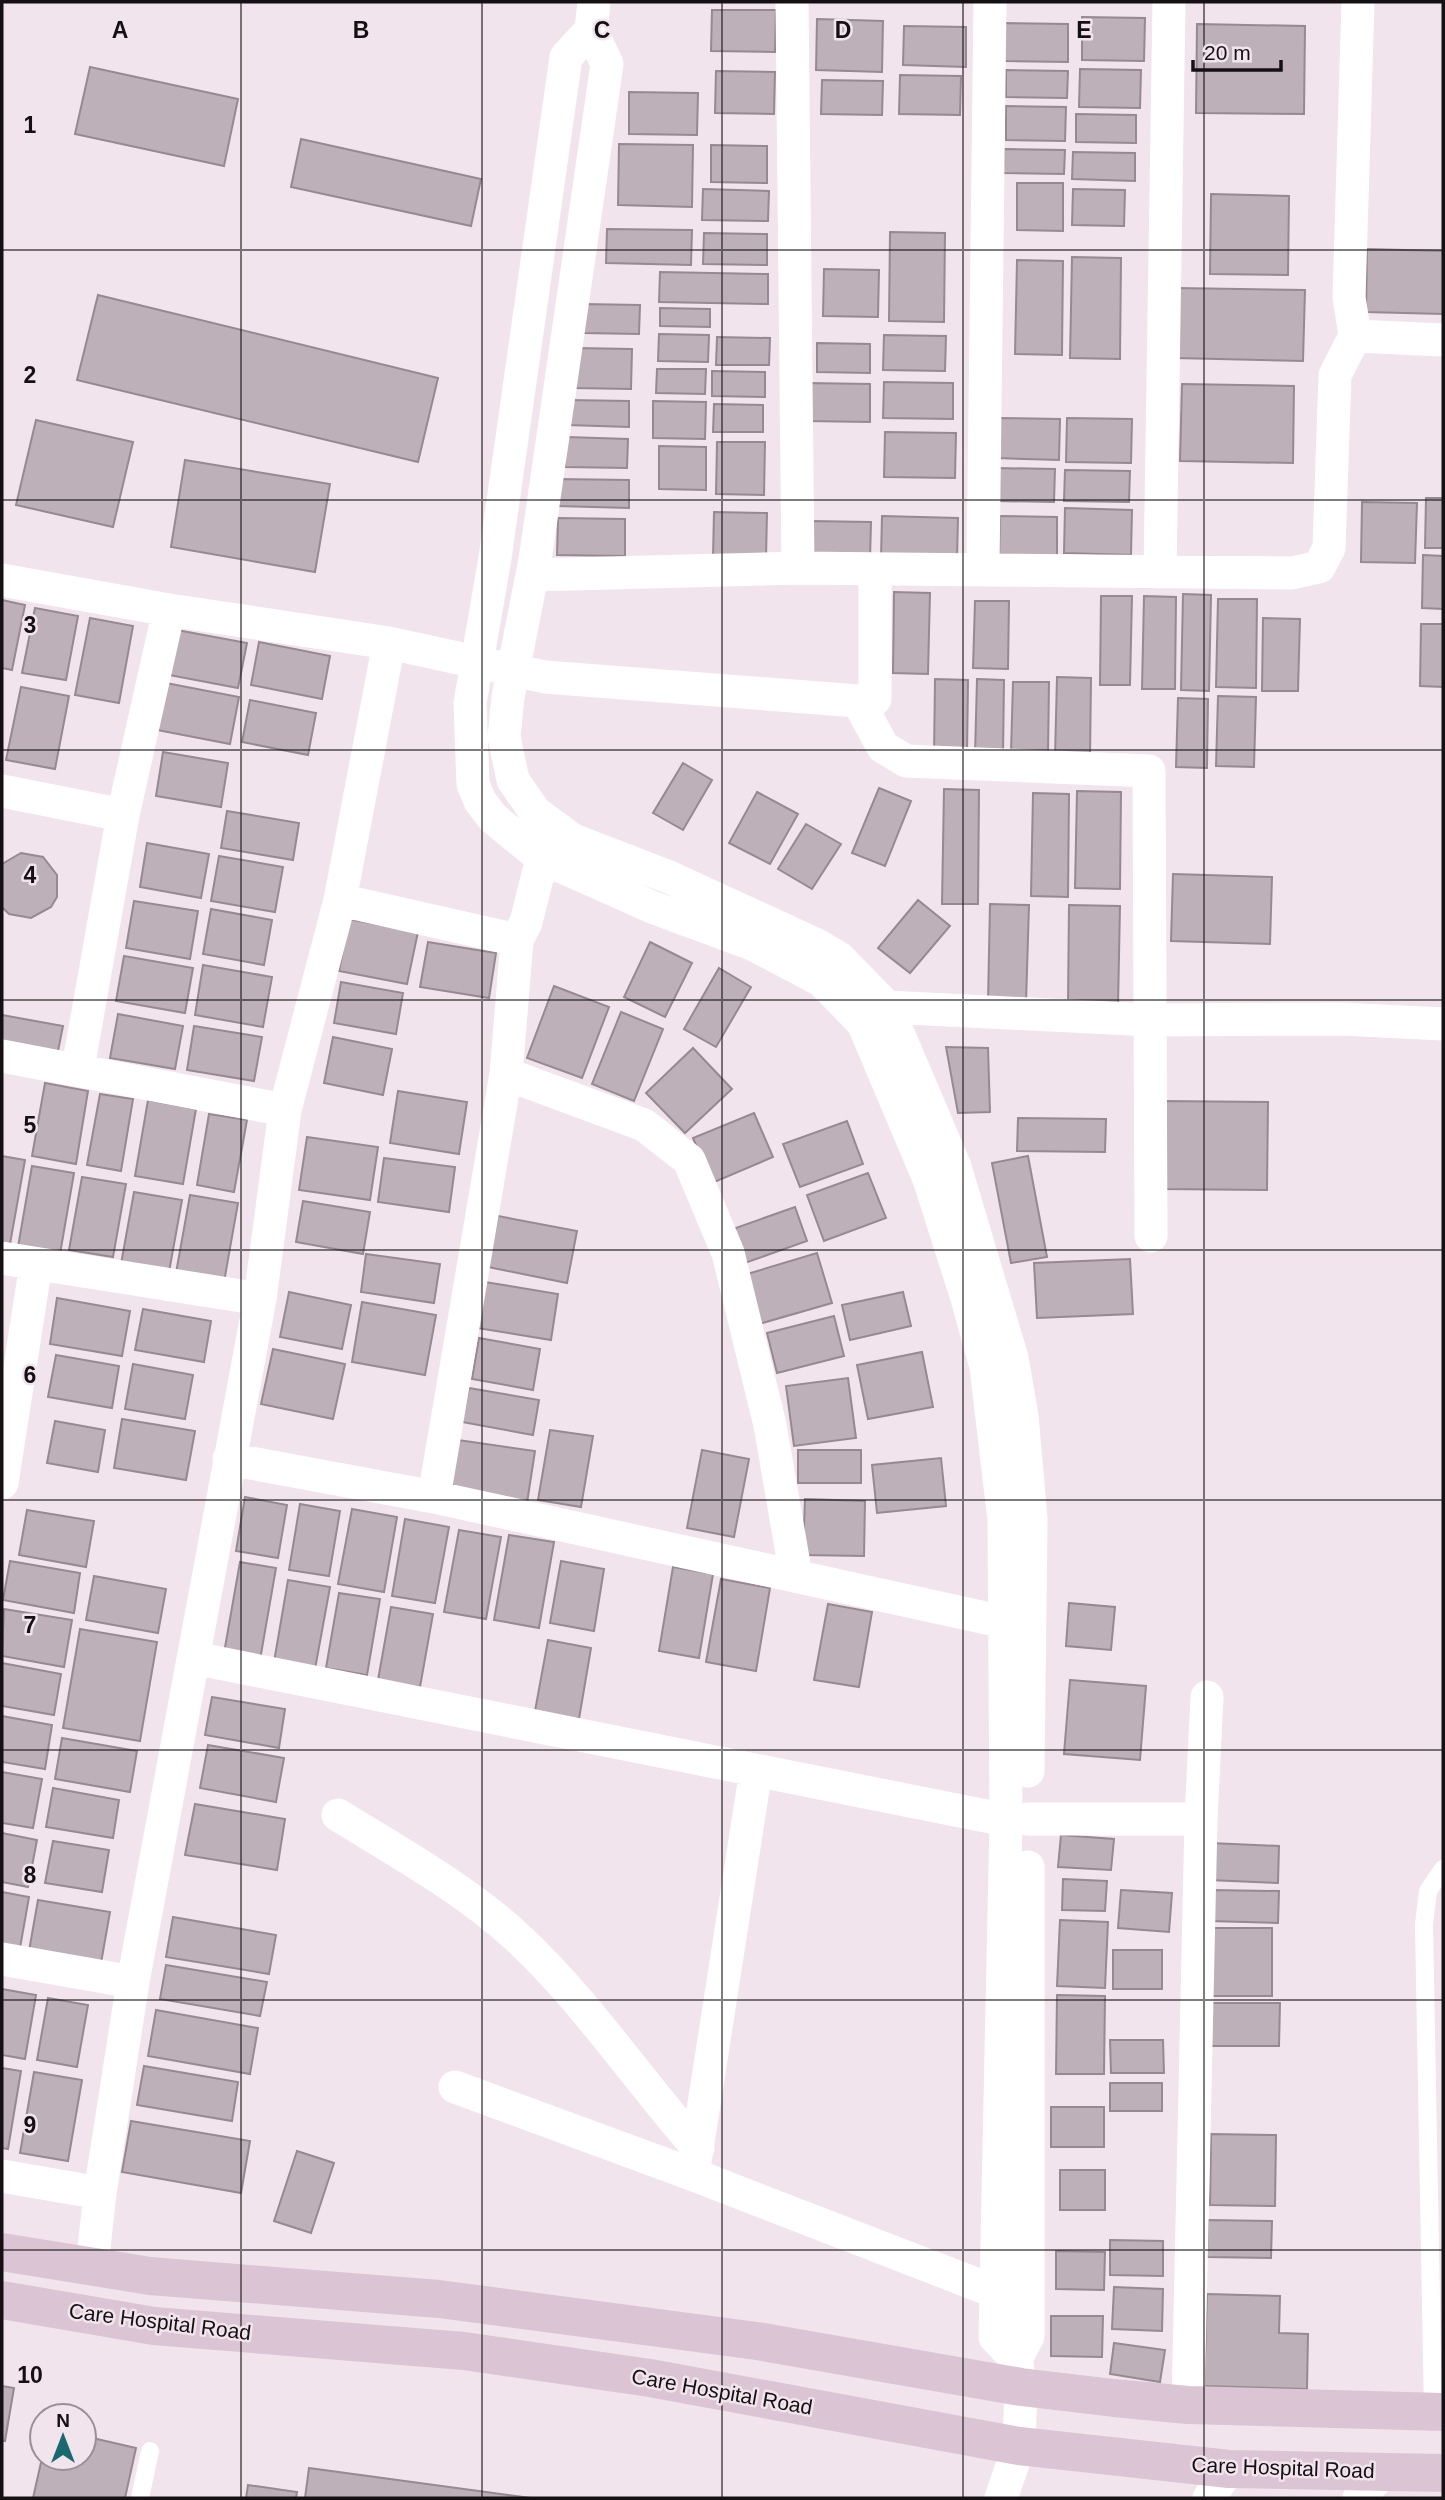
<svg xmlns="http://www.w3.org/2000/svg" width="1445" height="2500" font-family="Arial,sans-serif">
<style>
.building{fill:#bdb0b8;stroke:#968991;stroke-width:2}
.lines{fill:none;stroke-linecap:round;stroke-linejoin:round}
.lane{stroke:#fff;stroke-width:18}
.street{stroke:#fff;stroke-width:33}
.secondary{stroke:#dbc5d4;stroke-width:38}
.grid{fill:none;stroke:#151013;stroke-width:2;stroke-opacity:0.55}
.labels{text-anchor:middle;stroke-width:5;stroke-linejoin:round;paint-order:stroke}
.street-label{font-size:21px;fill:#151013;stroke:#f2e4ec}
.grid-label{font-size:23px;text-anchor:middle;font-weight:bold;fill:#151013;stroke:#f2e4ec;stroke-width:5;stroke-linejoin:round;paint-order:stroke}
</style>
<rect width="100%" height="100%" fill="#f2e4ec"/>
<!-- building -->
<path class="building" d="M712,10H776L775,52L711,51Z
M1082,17L1145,18L1144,61L1082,60Z
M817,19L883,21L882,72L816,70Z
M1005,23L1068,24V62L1004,61Z
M1197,24L1305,26L1304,114L1196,113Z
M904,26L966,27V67L903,65Z
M90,67L238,99L224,166L75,134Z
M1080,69L1141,70L1140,108L1079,107Z
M1006,70L1068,71L1067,98L1006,97Z
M716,71L775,72L774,114L715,113Z
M900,75L961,76L960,115L899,114Z
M822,80L883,81L882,115L821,114Z
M629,92L698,93L697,135L629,134Z
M1006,106L1066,107L1065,141L1006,140Z
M1076,114L1136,115V143L1076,142Z
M301,139L481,179L471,226L291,187Z
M619,144L693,145L692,207L618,205Z
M711,145L767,146V183L711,182Z
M1004,149L1065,150L1064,174L1003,173Z
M1073,152L1135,153V181L1072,179Z
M1017,183H1063V231L1017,230Z
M703,189L769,191L768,221L702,220Z
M1073,189L1125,190L1124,226L1072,225Z
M1211,194L1289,196L1288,275L1210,274Z
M607,229L692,230L691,265L606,263Z
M890,232L945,233L944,322L889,321Z
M704,233L767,234V265L703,264Z
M1367,249L1443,251V314L1366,312Z
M1072,257L1121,258L1120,359L1070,358Z
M1017,260L1063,261L1062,355L1015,354Z
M824,269L879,270L878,317L823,316Z
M660,272L768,274V304L659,302Z
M1176,288L1305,290L1303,361L1175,358Z
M98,295L438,378L418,462L77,380Z
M583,304L640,305L639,334L583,333Z
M660,308L710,309V327L660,326Z
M659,334L709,335L708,362L658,361Z
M884,335L946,336L945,371L883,370Z
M717,337L770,338L769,365H716Z
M817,343L870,344V373L817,372Z
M575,348L632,349L631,389L574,388Z
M657,369H706L705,394L656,393Z
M712,371L765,372V397L712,396Z
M884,382L953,383V419L883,418Z
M807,383L870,384V422L806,421Z
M1182,384L1294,386L1293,463L1180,461Z
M568,400L629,401V427L568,425Z
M653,401L706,402L705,439L653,438Z
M714,404L763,405V432H713Z
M997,418L1060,419L1059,460L996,458Z
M1067,418L1132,419L1131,463L1066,462Z
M36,420L133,442L113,527L16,505Z
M885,432L956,433L955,478L884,477Z
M566,437L628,439L627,468L565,467Z
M717,442H765L764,495L716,494Z
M659,446L706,447V490L659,489Z
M185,460L330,484L315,572L171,547Z
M995,468L1055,469L1054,502L995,501Z
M1065,470L1130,471L1129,502L1064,501Z
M557,479L629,480V508L557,506Z
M1426,498H1443V548H1425Z
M1362,502L1417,503L1415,563L1361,562Z
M1065,508L1132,510L1131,555L1064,553Z
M714,512L767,513L766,558L713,557Z
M882,516L958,518L957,559L881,558Z
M1000,516L1057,517V560L999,559Z
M558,518L625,519V556L557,555Z
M810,521L871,522L870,559L809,558Z
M1423,555L1443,556V609L1422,608Z
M894,592L930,593L928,674L893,673Z
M1183,594L1211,595L1209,691L1181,690Z
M1101,596H1132L1130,685H1100Z
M1144,596L1176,597L1175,689H1142Z
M1218,599H1257L1256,688L1216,687Z
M2,600L25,605L12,670L2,668Z
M975,601H1009L1008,669L973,668Z
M35,608L78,616L66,680L22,673Z
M90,618L133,626L119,703L75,695Z
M1263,618L1300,619L1298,691H1262Z
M1421,624H1443V687L1420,686Z
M177,630L247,643L238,688L169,675Z
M259,642L330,656L322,699L251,685Z
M1057,677L1091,678L1090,758L1055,757Z
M935,679L968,680L967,757L934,756Z
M977,679L1004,680L1003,756L975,755Z
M1013,682H1049L1048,754L1011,753Z
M166,683L239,697L230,744L157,730Z
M21,687L69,696L55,769L6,760Z
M1218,696L1256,697L1254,767L1216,766Z
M1178,698L1208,699L1207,768L1176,767Z
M250,700L316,713L308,755L242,742Z
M163,752L228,763L221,807L156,796Z
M683,763L712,780L683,830L653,813Z
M879,788L911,801L885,866L852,853Z
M944,789L979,790L978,904H942Z
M1077,791L1121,792L1120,889L1075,888Z
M757,792L798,814L770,864L729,843Z
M1033,793L1069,794L1068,897L1031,896Z
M227,811L299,823L293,860L221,848Z
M806,824L841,844L812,889L778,869Z
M147,843L209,854L201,898L140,887Z
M21,853L43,857L57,875V897L51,907L31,918L9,914L2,907V864Z
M219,856L283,867L275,912L211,901Z
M1173,874L1272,877L1270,944L1171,941Z
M918,900L950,926L910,973L878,948Z
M134,901L198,911L190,959L126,948Z
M990,904L1029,905L1026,1003L988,1002Z
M1069,905L1120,906L1118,1006L1068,1005Z
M211,909L272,920L264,965L203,954Z
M349,919L418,932L407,984L339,971Z
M428,942L496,953L489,998L420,987Z
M650,942L692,963L665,1017L624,997Z
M124,956L193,968L185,1013L116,1001Z
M203,965L272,977L263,1027L195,1015Z
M719,968L751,987L716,1047L684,1029Z
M341,982L403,993L396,1034L334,1023Z
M554,986L609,1007L582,1078L527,1058Z
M621,1012L663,1029L634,1101L592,1084Z
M118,1014L183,1026L175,1069L110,1058Z
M2,1015L63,1026L57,1056L2,1046Z
M194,1026L262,1037L254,1081L187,1070Z
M333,1037L392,1049L383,1095L324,1083Z
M946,1047L988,1048L990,1112L958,1113Z
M693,1048L732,1089L685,1133L646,1093Z
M45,1083L88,1091L76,1164L32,1156Z
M398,1091L467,1102L459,1154L390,1143Z
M100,1094L133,1099L121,1171L87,1165Z
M148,1100L196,1109L183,1184L135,1176Z
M1160,1101L1268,1102L1267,1190L1160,1189Z
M754,1113L773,1157L712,1183L693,1138Z
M209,1114L247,1120L234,1192L197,1185Z
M1018,1118L1106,1119L1105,1152L1017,1151Z
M847,1121L863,1164L800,1187L783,1144Z
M307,1137L378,1147L370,1200L299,1190Z
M2,1156L25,1160L10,1244L2,1242Z
M1028,1156L1047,1257L1011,1263L992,1163Z
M384,1158L455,1167L449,1212L378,1202Z
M32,1166L74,1173L60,1254L18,1247Z
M868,1173L886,1218L824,1241L807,1195Z
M82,1177L126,1184L113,1257L69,1250Z
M134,1192L182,1200L169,1272L121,1264Z
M190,1195L238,1203L224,1282L176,1273Z
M303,1201L370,1212L363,1254L296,1242Z
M795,1207L807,1241L742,1264L730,1230Z
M498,1216L577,1231L567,1283L488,1267Z
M817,1253L832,1303L759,1324L744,1275Z
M366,1254L440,1264L434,1303L361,1292Z
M1130,1259L1133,1314L1037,1318L1034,1263Z
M485,1282L558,1294L551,1340L477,1328Z
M289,1292L351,1305L342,1349L280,1337Z
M903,1292L911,1326L850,1340L842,1305Z
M57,1298L130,1311L122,1356L50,1344Z
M362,1302L436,1315L425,1375L352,1362Z
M143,1309L211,1321L204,1362L135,1350Z
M834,1316L844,1356L777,1373L767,1333Z
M479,1338L540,1349L533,1390L472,1379Z
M273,1349L345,1364L333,1419L261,1404Z
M922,1352L933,1407L868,1419L857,1365Z
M56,1355L119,1366L112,1408L48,1397Z
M133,1364L193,1375L185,1419L125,1409Z
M848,1378L856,1438L794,1446L786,1386Z
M469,1388L539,1400L533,1435L462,1422Z
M122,1419L195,1431L186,1480L114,1468Z
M55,1421L105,1430L98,1472L47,1463Z
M550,1430L593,1436L581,1507L538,1500Z
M458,1440L535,1451L527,1503L450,1492Z
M702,1450L749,1459L734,1537L687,1528Z
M798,1450H861V1483H798Z
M941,1458L946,1506L877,1513L872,1465Z
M245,1497L287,1505L278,1558L236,1551Z
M805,1499L865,1501L864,1556L803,1555Z
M300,1504L340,1511L329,1576L289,1570Z
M352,1509L397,1517L384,1592L338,1584Z
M27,1510L94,1521L86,1567L19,1555Z
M405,1519L449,1527L435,1603L392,1596Z
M459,1530L501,1537L486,1619L444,1612Z
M509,1535L554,1542L539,1628L494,1620Z
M10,1561L80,1573L74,1613L3,1600Z
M561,1561L604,1569L594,1631L550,1623Z
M240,1562L276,1568L260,1660L224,1653Z
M673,1567L713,1574L699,1658L659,1651Z
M94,1576L166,1589L158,1633L86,1620Z
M721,1579L770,1588L756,1671L706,1662Z
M288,1580L330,1587L315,1669L274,1662Z
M339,1593L380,1599L367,1675L326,1668Z
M1069,1603L1115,1607L1111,1650L1066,1646Z
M828,1604L872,1612L859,1687L814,1680Z
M391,1607L433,1614L420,1687L378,1680Z
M4,1609L72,1620L64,1667L2,1656Z
M80,1629L157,1642L140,1741L63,1728Z
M548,1640L591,1648L579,1719L535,1711Z
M2,1663L61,1674L54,1715L2,1706Z
M1070,1680L1146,1686L1140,1760L1064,1754Z
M212,1697L285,1709L279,1748L205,1735Z
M2,1716L52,1725L45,1769L2,1762Z
M62,1738L137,1751L130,1792L55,1779Z
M208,1745L284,1758L276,1802L200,1788Z
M2,1772L42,1779L33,1828L2,1823Z
M53,1788L119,1800L113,1838L46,1827Z
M195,1804L285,1819L277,1870L185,1855Z
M2,1833L37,1840L28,1887L2,1882Z
M1061,1835L1114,1839L1111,1870L1058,1867Z
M53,1841L109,1850L102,1892L45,1883Z
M1210,1843L1279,1846L1278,1883L1209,1880Z
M1063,1879L1107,1881L1105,1911L1062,1910Z
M1121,1890L1172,1893L1169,1932L1118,1928Z
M1210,1890L1279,1891L1278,1923L1209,1921Z
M2,1892L29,1897L20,1948L2,1944Z
M38,1900L110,1912L101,1963L29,1951Z
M173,1917L276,1935L269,1974L166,1957Z
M1060,1920L1108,1922L1105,1988L1057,1986Z
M1207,1928H1272V1996H1207Z
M1113,1950H1162V1989H1113Z
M166,1965L267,1982L260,2016L160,1999Z
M2,1989L36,1995L25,2059L2,2055Z
M1057,1995L1105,1996L1104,2074H1056Z
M48,1998L88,2005L77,2067L37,2060Z
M1207,2003H1280L1279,2046H1206Z
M156,2010L258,2028L250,2074L148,2056Z
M1110,2040H1163L1164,2073H1111Z
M144,2066L238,2082L232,2121L137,2105Z
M2,2068L21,2071L8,2149L2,2148Z
M34,2072L82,2080L68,2161L20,2153Z
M1110,2083H1162V2111H1110Z
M1051,2107H1104V2147H1051Z
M131,2121L250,2141L241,2193L122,2172Z
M1211,2134L1276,2135L1275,2206L1210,2205Z
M297,2151L334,2163L311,2233L274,2221Z
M1060,2170H1105V2210H1060Z
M1208,2220L1272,2221L1271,2258L1207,2257Z
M1110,2240L1163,2241V2276L1110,2275Z
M1056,2251L1105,2252L1104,2290L1056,2289Z
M1114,2287L1163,2289L1162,2331L1112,2329Z
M1207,2294L1280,2296L1279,2333L1308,2334L1307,2389L1204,2386Z
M1051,2316H1103L1102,2357L1051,2356Z
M1114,2343L1165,2350L1160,2382L1110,2374Z
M2,2386L14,2388L5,2441H2Z
M84,2436L136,2448L125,2498H33L42,2458H84Z
M309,2468L531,2498H305Z
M248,2485L297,2492L296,2498H246Z"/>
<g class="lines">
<!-- lane -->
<path class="lane" d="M1433,2412L1424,1924L1428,1891L1443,1869
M140,2498L150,2451"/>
<!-- street -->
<path class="street" d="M594,2L591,30L607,64L535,560L508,697L504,737L513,780L535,812L573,840L669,877L817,945L839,958L887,1007L955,1167L1012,1358L1022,1416L1031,1519L1028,1771
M792,2L798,568
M1358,2L1349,297L1355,336L1443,340
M591,30L566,57L495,558L470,703L473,784L480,801L493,818L542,858L652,907L752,944L802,970L822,981L863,1023L929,1179L966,1295L986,1367L1004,1520L1006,1820L995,2337L1016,2359L1021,2387L1019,2446L1001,2498
M983,570L990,2
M1160,572L1169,2
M532,575L798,568L1292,573L1319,567L1329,548L1335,375L1355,336
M2,580L169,610L389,643L545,677L858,701L875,699V569
M858,701L883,747L906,761L1149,771L1151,1236
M2,791L123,815
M340,900L517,940
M887,1007L1151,1020L1341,1019L1443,1024
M2,1056L285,1110
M78,1068L123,815L169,610
M506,1074L644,1125L689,1160L728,1253L770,1425L796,1576
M2,1258L260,1299
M229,1459L434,1497L1004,1622
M2,1483L36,1264
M434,1497L506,1074L517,940L526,922L542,858
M194,1658L1006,1820
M338,1815C398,1852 465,1889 518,1938C585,2000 637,2079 698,2148
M1028,1819H1201
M2,1959L133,1982
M455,2087L694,2175L996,2292
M695,2162L756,1770
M2,2176L100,2193
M92,2266L100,2193L133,1982L260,1299L285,1110L340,900L389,643
M1016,2359L1028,2336V1867
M1188,2405L1201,1819L1207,1697
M1209,2498L1229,2469
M1359,2498L1383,2472"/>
<!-- secondary -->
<path class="secondary" d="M2,2252L150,2276L439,2299L757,2341L1021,2387L1114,2398L1188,2405L1443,2412
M2,2300L154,2326L464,2351L650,2378L1019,2446L1229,2469L1443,2473"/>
</g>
<!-- grid -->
<path class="grid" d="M241,2V2498M482,2V2498M722,2V2498M963,2V2498M1204,2V2498M2,250H1443M2,500H1443M2,750H1443M2,1000H1443M2,1250H1443M2,1500H1443M2,1750H1443M2,2000H1443M2,2250H1443"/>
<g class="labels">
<!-- street labels -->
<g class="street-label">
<text transform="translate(160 2322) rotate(7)" y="7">Care Hospital Road</text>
<text transform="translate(722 2392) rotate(10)" y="7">Care Hospital Road</text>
<text transform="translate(1283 2468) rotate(2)" y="7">Care Hospital Road</text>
</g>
</g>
<g class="grid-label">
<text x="120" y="38">A</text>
<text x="361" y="38">B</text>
<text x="602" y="38">C</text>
<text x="843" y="38">D</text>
<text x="1084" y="38">E</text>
<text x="30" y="133">1</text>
<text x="30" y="383">2</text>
<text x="30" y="633">3</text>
<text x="30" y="883">4</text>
<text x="30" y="1133">5</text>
<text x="30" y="1383">6</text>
<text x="30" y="1633">7</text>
<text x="30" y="1883">8</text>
<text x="30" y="2133">9</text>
<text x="30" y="2383">10</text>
</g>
<!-- border -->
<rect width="1445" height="2500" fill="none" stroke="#151013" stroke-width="7"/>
<!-- north arrow -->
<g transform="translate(63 2437)"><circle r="33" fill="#f2e4ec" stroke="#9a8f95" stroke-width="2"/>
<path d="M0-5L12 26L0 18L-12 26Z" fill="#1c6871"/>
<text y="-10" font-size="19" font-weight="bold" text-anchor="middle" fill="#151013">N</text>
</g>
<!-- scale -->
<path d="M1193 60v10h88v-10" fill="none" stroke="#151013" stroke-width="3.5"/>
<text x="1204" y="60" font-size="21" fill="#151013" stroke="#f2e4ec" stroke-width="5" paint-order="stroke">20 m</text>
</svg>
